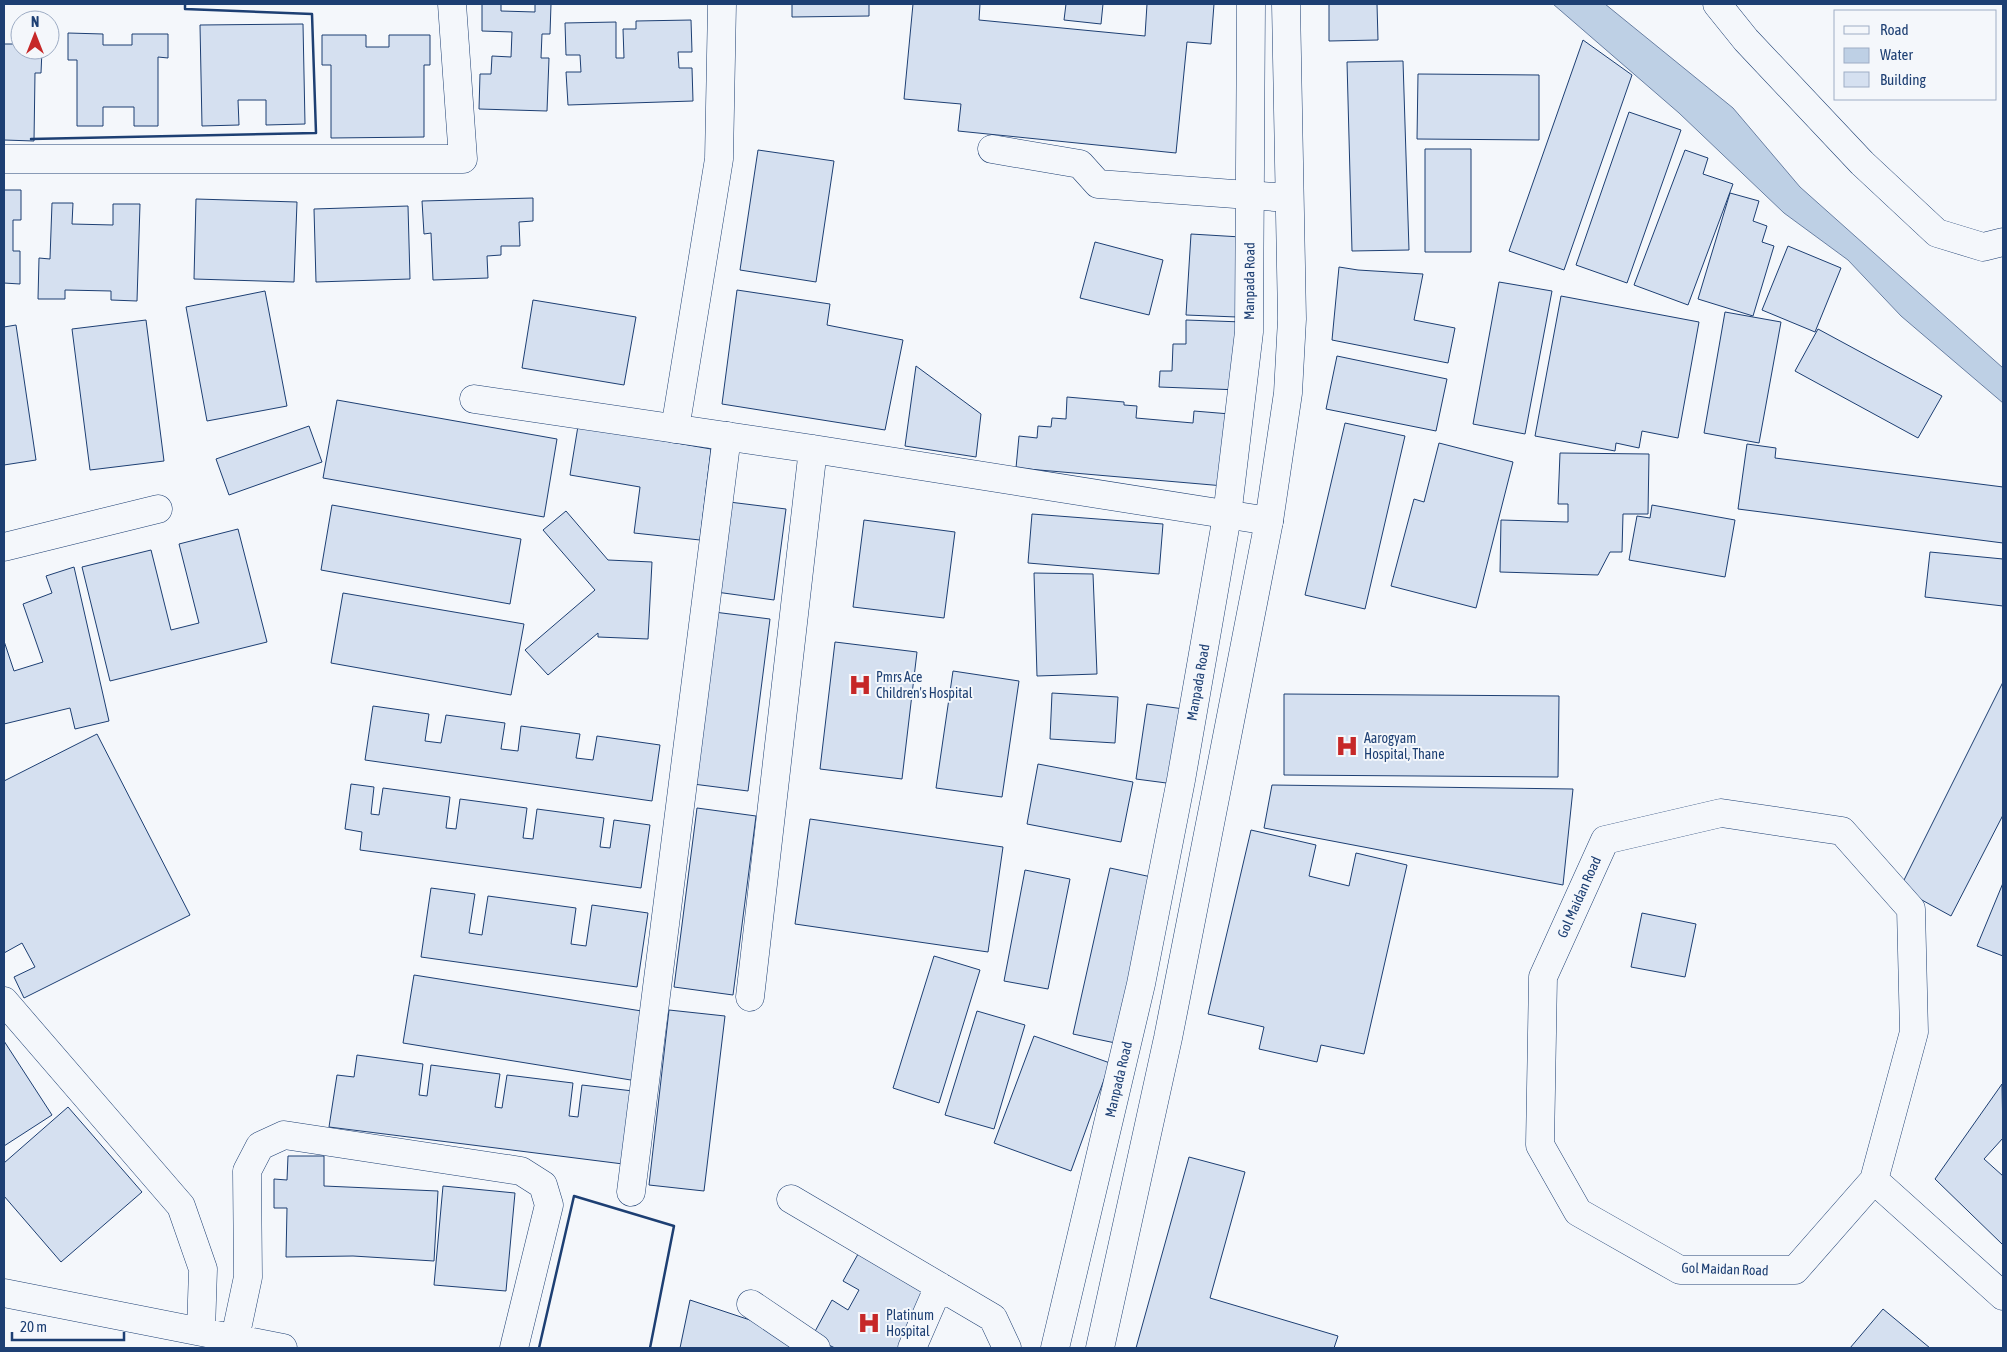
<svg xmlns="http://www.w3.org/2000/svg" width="2007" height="1352" font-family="'Asap Condensed',sans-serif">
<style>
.water{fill:#bed0e5;stroke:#687fa3}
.building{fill:#d5e0f0;stroke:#1d3f73}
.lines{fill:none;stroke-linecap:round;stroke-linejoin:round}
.minor-casing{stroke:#1d3f73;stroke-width:29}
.major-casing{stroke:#1d3f73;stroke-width:29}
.minor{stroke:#f4f7fb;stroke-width:28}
.major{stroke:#f4f7fb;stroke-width:28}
.wall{stroke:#1d3f73;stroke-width:2.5}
.labels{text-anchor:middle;stroke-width:4;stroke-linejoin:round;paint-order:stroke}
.street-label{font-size:14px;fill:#1d3f73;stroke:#f4f7fb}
.poi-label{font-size:14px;fill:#1d3f73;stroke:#f4f7fb;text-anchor:start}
</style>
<rect width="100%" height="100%" fill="#f4f7fb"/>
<!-- water -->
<path class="water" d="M1553,4H1605L1733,108L1800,187L2003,368V403L1901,316L1848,260L1784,213L1679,113Z"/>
<!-- building -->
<path class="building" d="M482,4H501V11L535,12V4H551L550,34H542L541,58H549L547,111L479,109L480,74H491L492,56L511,57L512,32L482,31Z
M792,4H869V16L792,17Z
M913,4H980L979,20L1145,36L1147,4H1214L1211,44L1187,42L1176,153L958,131L961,104L904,99Z
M1066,4H1103L1101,24L1064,20Z
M1329,4H1377L1378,40L1329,41Z
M691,20L692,52H678L679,68H692L693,101L568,105L566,72H581L580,55H566L565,23L616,22V58H624L623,29H636V21Z
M303,24L305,124L266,125V100H238L239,125L202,126L200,25Z
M68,33L103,34V45H132V34H168V58L158,57V126H134V107H103V126H77V60H68Z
M322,35H366V47H389V35H430V65H424V137L331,138V65H322Z
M1583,40L1632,75L1564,270L1509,251Z
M4,44H20V50H42L41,73H35L34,141L4,140Z
M1403,61L1409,250L1352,251L1347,62Z
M1418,74L1539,75V140L1417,139Z
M1629,112L1681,130L1627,283L1576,265Z
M1425,149H1471V252H1425Z
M758,150L834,161L816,282L740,270Z
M1685,150L1708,158L1703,174L1733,184L1688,305L1634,285Z
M4,190H21V220H13V251H20V284L4,283Z
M1730,193L1759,201L1753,221L1767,226L1762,242L1774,246L1753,316L1698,299Z
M533,198V221L519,222L520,246H501V255L487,256L488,278L433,280L431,233L424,234L422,201Z
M196,199L297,202L294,282L194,279Z
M52,203H73L72,224L113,225V204H140L137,301L111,300V291L65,290V299H38L39,258L50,259Z
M408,206L410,279L316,282L314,209Z
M1191,234L1241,237L1237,317L1186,315Z
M1095,242L1163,260L1149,315L1080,298Z
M1788,246L1841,268L1815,332L1762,310Z
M1339,267L1358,270L1423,274L1414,320L1455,328L1448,363L1332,340Z
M1499,282L1552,291L1525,434L1473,424Z
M737,290L830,304L827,325L903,340L885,430L722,404Z
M265,291L287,406L207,421L186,307Z
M1561,296L1699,322L1678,438L1642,431L1639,448L1616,443L1615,451L1535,436Z
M533,300L636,317L624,385L522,368Z
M1725,312L1781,322L1759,443L1704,433Z
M146,320L164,461L90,470L72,329Z
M1186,320L1243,322L1240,390L1159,387L1160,371H1172L1173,344H1186Z
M16,325L36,460L4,465V327Z
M1818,329L1942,396L1918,438L1795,371Z
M1337,356L1447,379L1436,431L1326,409Z
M916,366L981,414L976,457L905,446Z
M1067,397L1124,402V405L1137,406L1136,418L1193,423L1194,411L1230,414L1224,486L1016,468L1019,436L1037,438L1038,426L1051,427L1052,418L1066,419Z
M337,400L557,439L544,517L323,478Z
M1345,423L1405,436L1365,609L1305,595Z
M309,426L322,462L229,495L216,459Z
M578,426L711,449L700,540L634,533L640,487L570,475Z
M1439,443L1513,462L1476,608L1391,586L1414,499L1424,502Z
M1747,444L1776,448L1775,458L2003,487V543L1738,509Z
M1560,453L1649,454L1648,514H1623L1622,552H1610L1598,575L1500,572L1501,520L1568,522V504H1558Z
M721,501L786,509L774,600L709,591Z
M332,505L521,539L510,604L321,570Z
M1652,505L1735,520L1725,577L1629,560L1637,516L1650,518Z
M566,511L608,560L652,562L648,639L598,637V633L548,675L525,650L595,590L543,530Z
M1032,514L1163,524L1159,574L1028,563Z
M864,520L955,532L944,618L853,607Z
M238,529L267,642L110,681L82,567L151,550L171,630L199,623L179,544Z
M1930,552L2003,559V606L1925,597Z
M74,567L109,721L75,729L70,708L4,724V641L14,671L43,662L23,604L52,593L46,576Z
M1034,573L1093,574L1097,674L1037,676Z
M343,593L524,624L511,695L331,663Z
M714,612L770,619L748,791L693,784Z
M835,642L917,652L902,779L820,769Z
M953,671L1019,681L1002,797L936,788Z
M2003,682V815L1951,916L1900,888Z
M1052,693L1118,697L1115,743L1050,739Z
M1284,694L1559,696L1558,777L1284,775Z
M1147,704L1184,709L1174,784L1136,779Z
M373,706L429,714L425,741L441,743L446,715L505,723L501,749L518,751L521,726L580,734L576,758L593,760L597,736L660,745L652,801L365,760Z
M97,734L190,915L24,998L14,977L35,967L22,943L4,953V781Z
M1038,764L1133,782L1121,842L1027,824Z
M351,784L374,787L371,814L379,815L383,788L450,797L446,828L456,829L460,799L527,808L523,838L533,839L537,809L604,818L600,847L610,848L614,820L650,825L641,888L360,850L362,832L345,829Z
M1272,785L1573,789L1563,885L1264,828Z
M697,808L756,816L733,995L674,987Z
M810,819L1003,847L988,952L795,924Z
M1251,830L1316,845L1309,876L1349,886L1356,853L1407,865L1364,1054L1321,1045L1317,1062L1259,1049L1264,1027L1208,1014Z
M1110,868L1156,878L1120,1044L1073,1034Z
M1025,870L1070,879L1048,989L1004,981Z
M2003,883V956L1977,946Z
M431,888L475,894L469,933L482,935L488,896L576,908L571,944L586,946L592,905L648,913L637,987L421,957Z
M1642,913L1696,924L1685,977L1631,967Z
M934,956L980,970L939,1103L893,1088Z
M414,975L648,1012L637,1081L403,1043Z
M669,1010L725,1016L704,1191L649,1185Z
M977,1011L1025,1025L994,1129L945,1115Z
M1034,1036L1110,1063L1071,1171L994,1143Z
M4,1041L52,1115L4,1146Z
M357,1055L423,1064L419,1095L427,1096L431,1065L500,1074L495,1107L502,1108L507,1075L573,1083L569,1116L578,1117L582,1085L633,1091L623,1164L329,1127L337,1075L354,1077Z
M2002,1084L2003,1138L1984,1159L2003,1176V1245L1935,1179Z
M68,1107L142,1192L61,1262L4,1196V1163Z
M288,1156H324V1186L438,1191L434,1261L353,1256L286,1257L287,1208H274V1179L287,1180Z
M1189,1157L1245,1172L1210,1298L1338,1336L1334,1348H1136Z
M443,1186L515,1193L506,1291L434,1285Z
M862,1247L934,1289L899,1348H835L812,1337L832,1300L848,1310L859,1290L843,1281Z
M690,1300L762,1324L798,1348H680Z
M1883,1309L1930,1348H1850Z"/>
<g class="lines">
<defs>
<path id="minor" d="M1717,4L1746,40L1862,163L1937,233L1983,247L2003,242
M992,149L1080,164L1098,184L1289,198
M4,159H463L452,4
M474,399L813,449
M675,429L719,159L722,4
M4,547L158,509
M1721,813L1842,831L1911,909L1914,1032L1874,1180L1795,1270H1680L1578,1212L1540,1145L1543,977L1605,840Z
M750,997L813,449L1269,521
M4,1001L181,1206L203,1269L201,1331
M1874,1180L2003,1296
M631,1192L727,436
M791,1199L993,1318L1007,1348
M4,1293L283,1348
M751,1304L816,1348
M235,1338L248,1277L247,1171L260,1146L284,1135L521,1171L543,1185L549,1205L514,1348
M912,1348L939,1286"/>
<g id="major">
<path id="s1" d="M1055,1348L1141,984L1181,780L1227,516L1249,332L1251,4"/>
<path d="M1100,1348L1168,1038L1217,788L1269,521L1288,393L1292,319L1286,4"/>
</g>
</defs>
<!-- minor casing -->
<use href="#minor" class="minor-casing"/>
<!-- major casing -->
<use href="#major" class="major-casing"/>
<!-- minor -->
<use href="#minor" class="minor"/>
<!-- major -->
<use href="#major" class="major"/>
<!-- wall -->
<path class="wall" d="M31,139L316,133L312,14L185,9V4
M539,1348L574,1196L674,1226L650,1348"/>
</g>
<!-- icons -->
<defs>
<symbol id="hospital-bare" viewBox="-9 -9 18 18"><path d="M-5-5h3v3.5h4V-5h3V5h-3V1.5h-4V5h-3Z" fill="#c62828" stroke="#f4f7fb" stroke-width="2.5" paint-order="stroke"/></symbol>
</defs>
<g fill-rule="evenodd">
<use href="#hospital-bare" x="844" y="669" width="32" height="32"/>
<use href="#hospital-bare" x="1331" y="730" width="32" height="32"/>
<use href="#hospital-bare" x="853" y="1307" width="32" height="32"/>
</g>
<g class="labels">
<!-- street labels -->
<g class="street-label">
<text dy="5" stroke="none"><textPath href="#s1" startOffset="1086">Manpada Road</textPath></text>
<text dy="5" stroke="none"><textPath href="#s1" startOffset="681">Manpada Road</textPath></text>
<text transform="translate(1579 897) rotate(-66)" y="5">Gol Maidan Road</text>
<text dy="5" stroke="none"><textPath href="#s1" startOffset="276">Manpada Road</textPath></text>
<text transform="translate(1725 1269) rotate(2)" y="5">Gol Maidan Road</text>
</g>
<!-- poi labels -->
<g class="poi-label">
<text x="876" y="682">Pmrs Ace<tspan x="876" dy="16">Children's Hospital</tspan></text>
<text x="1364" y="743">Aarogyam<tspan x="1364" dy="16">Hospital, Thane</tspan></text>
<text x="886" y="1320">Platinum<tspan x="886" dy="16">Hospital</tspan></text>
</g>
</g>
<!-- border -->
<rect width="2007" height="1352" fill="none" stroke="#1d3f73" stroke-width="10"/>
<!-- legend -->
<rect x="1834" y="10" width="162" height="90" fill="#f4f7fb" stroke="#9eadc5"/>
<rect x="1844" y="26" width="25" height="8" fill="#f4f7fb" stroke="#9eadc5"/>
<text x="1880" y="35" font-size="15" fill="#1d3f73">Road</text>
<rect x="1844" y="48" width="25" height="15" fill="#bed0e5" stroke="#9eadc5"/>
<text x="1880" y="60" font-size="15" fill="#1d3f73">Water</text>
<rect x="1844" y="72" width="25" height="15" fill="#d5e0f0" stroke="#9eadc5"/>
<text x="1880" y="85" font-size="15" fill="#1d3f73">Building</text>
<!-- north arrow -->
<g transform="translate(35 35)"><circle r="24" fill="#f4f7fb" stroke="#9eadc5"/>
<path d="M0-4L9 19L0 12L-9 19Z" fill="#c62828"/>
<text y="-8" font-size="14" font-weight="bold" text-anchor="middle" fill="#1d3f73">N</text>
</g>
<!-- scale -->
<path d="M12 1332v8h112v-8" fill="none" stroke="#1d3f73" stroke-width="2.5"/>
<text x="20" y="1332" font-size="15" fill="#1d3f73" stroke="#f4f7fb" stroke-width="4" paint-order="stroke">20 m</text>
</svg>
